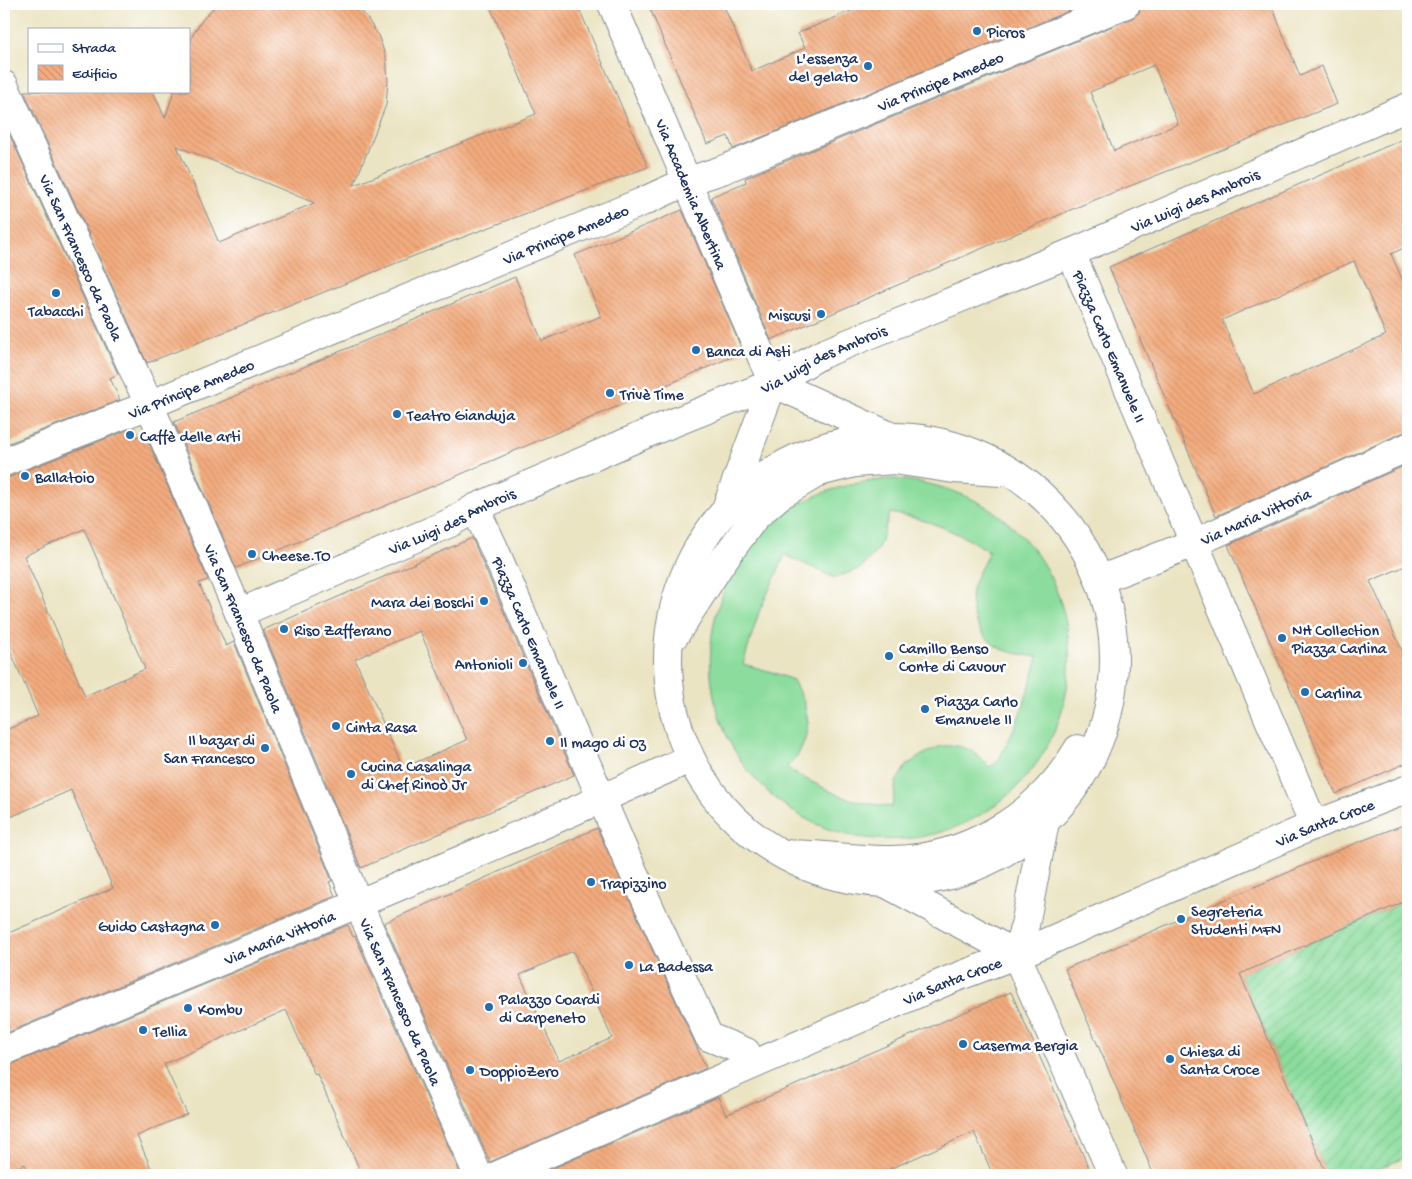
<svg xmlns="http://www.w3.org/2000/svg" width="1412" height="1179" font-family="'Gochi Hand',sans-serif">
<style>
.grass{fill:#8cdd9d;stroke:#54867e;fill-rule:evenodd}
.garden{fill:url(#garden-furrows);stroke:#54867e}
.building{fill:url(#building-back-hatch);fill-rule:evenodd}
.lines{fill:none;stroke-linecap:round;stroke-linejoin:round}
.minor-casing{stroke:#838a90;stroke-width:30}
.minor{stroke:#fff;stroke-width:28}
.poi-dot{fill:#1f6fb2;stroke:#fff;stroke-width:2}
.labels{text-anchor:middle;stroke-width:5;stroke-linejoin:round;paint-order:stroke}
.poi-label{font-size:16px;fill:#1b2f5e;stroke:#fff;text-anchor:start}
.street-label{font-size:16px;fill:#1b2f5e;stroke:#fff}
</style>
<defs>
<pattern id="garden-furrows" width="10" height="10" patternUnits="userSpaceOnUse" patternTransform="scale(1.25)"><rect width="10" height="10" fill="#8cdd9d"/><path d="M-1 1l2-2M0 10L10 0M9 11l2-2" fill="none" stroke="#78be8a"/></pattern>
<pattern id="building-back-hatch" width="6" height="6" patternUnits="userSpaceOnUse" patternTransform="scale(1.25)"><rect width="6" height="6" fill="#f3ab7d"/><path d="M-1 5l2 2M0 0l6 6M5-1l2 2" fill="none" stroke="#d0936e"/></pattern>
</defs>
<rect width="100%" height="100%" fill="#fff"/>
<filter id="ink" filterUnits="userSpaceOnUse"><feTurbulence type="fractalNoise" baseFrequency=".02" numOctaves="2"/><feDisplacementMap in="SourceGraphic" scale="10" xChannelSelector="R" yChannelSelector="G"/><feConvolveMatrix kernelMatrix="1 2 1 2 8 2 1 2 1" color-interpolation-filters="sRGB"/></filter>
<filter id="wash" filterUnits="userSpaceOnUse"><feTurbulence type="fractalNoise" baseFrequency=".0096" numOctaves="4" result="noise"/><feDisplacementMap in="SourceGraphic" scale="20" xChannelSelector="R" yChannelSelector="G"/><feGaussianBlur stdDeviation="1.12" result="paint"/><feColorMatrix in="noise" values="0 0 0 0 0 0 0 0 0 0 0 0 0 0 0 0 0 1.4 0 .05"/><feComposite in="paint" operator="in"/></filter>
<g filter="url(#wash)">
<rect width="100%" height="100%" fill="#ebe4c3"/>
<!-- grass -->
<path class="grass" d="M894,479C933,482 969,493 1000,516C1097,591 1091,741 990,809C957,831 917,842 877,839C839,837 803,822 774,797C687,725 690,588 778,518C812,492 852,481 894,479ZM890,513C929,519 955,531 989,551C984,564 975,576 972,590C968,614 981,641 1004,650C1015,654 1027,655 1038,657C1029,690 1020,719 1004,749C1000,757 998,763 990,767L971,750L957,746H941L922,755L906,766L896,782L892,807L860,802L838,795L794,773L787,767L798,755L805,739L808,722L804,702L793,680L772,672L743,664L759,612L785,555L835,578L861,568L878,549Z"/>
<!-- garden -->
<path class="garden" d="M1408,900V1156L1365,1175H1327L1240,974Z"/>
<g id="blocks">
<!-- building -->
<path class="building" d="M217,4H354L365,15L378,35L386,57L388,81L386,105L354,185L536,114L489,4H577L648,167L419,254L147,363L24,91H153L165,118L174,91H189V47L192,36L203,19ZM177,146L312,202L314,203L219,243Z
M648,4H723L752,71L805,48L798,33L868,4H1086L733,149L728,136L707,144Z
M1141,4H1271L1300,76L1322,66L1337,104L1082,205L771,340L711,197L746,182L745,178L1132,18L1139,13ZM1154,65L1178,124L1114,151L1090,92Z
M4,122L118,374L110,378L120,400L4,445Z
M1408,137V246L1391,254L1408,292V432L1402,433L1216,516L1109,267ZM1354,261L1386,335L1254,394L1222,320Z
M682,210L743,352L452,478L236,568L174,422L515,277L542,341L601,316L575,255Z
M132,428L136,437L145,434L208,580L199,583L226,646L234,642L332,881L329,882L335,896L4,1034V935L113,888L71,790L4,820V731L38,716L4,636V477H10ZM84,529L145,669L85,696L24,556Z
M1408,464V565L1370,581L1408,663V762L1336,794L1228,545Z
M472,538L574,775L361,868L263,630ZM420,631L467,740L403,768L355,659Z
M1408,823V900L1240,974L1327,1175H1154L1065,969L1356,843Z
M597,828L706,1068L490,1162L384,923ZM573,951L612,1038L559,1061L520,975Z
M348,925L353,937L355,936L461,1175H362L317,1074L315,1075L286,1010L164,1064L187,1114L137,1136L154,1175H30L25,1164L4,1174V1066L10,1065Z
M1011,992L1092,1175H993L974,1132L876,1175H537L718,1097L726,1115Z"/>
</g>
</g>
<g filter="url(#ink)">
<use href="#blocks" fill-opacity="0" stroke="#838a90" stroke-width="1"/>
<g class="lines">
<defs>
<g id="minor">
<path id="s1" d="M612,4C666,130 718,257 773,383L727,506"/>
<path id="s2" d="M4,85L152,411L239,613L358,903L478,1175"/>
<path id="s3" d="M1071,253L1314,825"/>
<path d="M773,383L890,436"/>
<circle cx="891" cy="660" r="223"/>
<path id="s4" d="M4,462L149,405L642,202L686,182L722,170L1126,4"/>
<path id="s5" d="M475,508L493,546L626,856L709,1037L746,1052L751,1064"/>
<path id="s6" d="M1099,580L1194,543L1408,447"/>
<path id="s7" d="M239,613L450,523L475,508L655,430L773,383L820,355L854,341L1071,253L1408,107"/>
<path d="M675,635L722,562L755,517L779,496L819,472L855,463L894,460L954,469L1001,472"/>
<path d="M792,854C824,855 858,860 890,860C967,860 1040,815 1078,749"/>
<path d="M889,885L1016,954L1113,1175"/>
<path d="M1016,954L1025,925L1045,822"/>
<path id="s8" d="M4,1051C233,955 463,863 689,759"/>
<path id="s9" d="M498,1175L949,980L1031,949L1314,825L1408,789"/>
</g>
</defs>
<!-- minor casing -->
<use href="#minor" class="minor-casing"/>
<!-- minor -->
<use href="#minor" class="minor"/>
</g>
</g>
<!-- markers -->
<g class="poi-dot">
<circle cx="977" cy="31" r="5"/>
<circle cx="868" cy="66" r="5"/>
<circle cx="56" cy="293" r="5"/>
<circle cx="821" cy="314" r="5"/>
<circle cx="696" cy="350" r="5"/>
<circle cx="610" cy="393" r="5"/>
<circle cx="397" cy="414" r="5"/>
<circle cx="130" cy="435" r="5"/>
<circle cx="25" cy="476" r="5"/>
<circle cx="252" cy="554" r="5"/>
<circle cx="484" cy="601" r="5"/>
<circle cx="284" cy="629" r="5"/>
<circle cx="1282" cy="638" r="5"/>
<circle cx="889" cy="656" r="5"/>
<circle cx="523" cy="663" r="5"/>
<circle cx="1305" cy="692" r="5"/>
<circle cx="925" cy="709" r="5"/>
<circle cx="336" cy="726" r="5"/>
<circle cx="550" cy="741" r="5"/>
<circle cx="265" cy="748" r="5"/>
<circle cx="351" cy="774" r="5"/>
<circle cx="591" cy="882" r="5"/>
<circle cx="1181" cy="919" r="5"/>
<circle cx="215" cy="925" r="5"/>
<circle cx="629" cy="965" r="5"/>
<circle cx="489" cy="1007" r="5"/>
<circle cx="188" cy="1008" r="5"/>
<circle cx="143" cy="1030" r="5"/>
<circle cx="963" cy="1044" r="5"/>
<circle cx="1170" cy="1059" r="5"/>
<circle cx="470" cy="1070" r="5"/>
</g>
<g class="labels">
<!-- poi labels -->
<g class="poi-label">
<text x="987" y="37">Picros</text>
<text x="858" y="63" text-anchor="end">L'essenza<tspan x="858" dy="18">del gelato</tspan></text>
<text x="56" y="316" text-anchor="middle">Tabacchi</text>
<text x="811" y="320" text-anchor="end">Miscusi</text>
<text x="706" y="356">Banca di Asti</text>
<text x="620" y="399">Trivè Time</text>
<text x="407" y="420">Teatro Gianduja</text>
<text x="140" y="441">Caffè delle arti</text>
<text x="35" y="482">Ballatoio</text>
<text x="262" y="560">Cheese.TO</text>
<text x="474" y="607" text-anchor="end">Mara dei Boschi</text>
<text x="294" y="635">Riso Zafferano</text>
<text x="1292" y="635">NH Collection<tspan x="1292" dy="18">Piazza Carlina</tspan></text>
<text x="899" y="653">Camillo Benso<tspan x="899" dy="18">Conte di Cavour</tspan></text>
<text x="513" y="669" text-anchor="end">Antonioli</text>
<text x="1315" y="698">Carlina</text>
<text x="935" y="706">Piazza Carlo<tspan x="935" dy="18">Emanuele II</tspan></text>
<text x="346" y="732">Cinta Rasa</text>
<text x="255" y="745" text-anchor="end">Il bazar di<tspan x="255" dy="18">San Francesco</tspan></text>
<text x="560" y="747">Il mago di Oz</text>
<text x="361" y="771">Cucina Casalinga<tspan x="361" dy="18">di Chef Rinoò Jr</tspan></text>
<text x="601" y="888">Trapizzino</text>
<text x="1191" y="916">Segreteria<tspan x="1191" dy="18">Studenti MFN</tspan></text>
<text x="205" y="931" text-anchor="end">Guido Castagna</text>
<text x="639" y="971">La Badessa</text>
<text x="499" y="1004">Palazzo Coardi<tspan x="499" dy="18">di Carpeneto</tspan></text>
<text x="198" y="1014">Kombu</text>
<text x="153" y="1036">Tellia</text>
<text x="973" y="1050">Caserma Bergia</text>
<text x="1180" y="1056">Chiesa di<tspan x="1180" dy="18">Santa Croce</tspan></text>
<text x="480" y="1076">DoppioZero</text>
</g>
<!-- street labels -->
<g class="street-label">
<text dy="6" stroke="none"><textPath href="#s4" startOffset="1011">Via Principe Amedeo</textPath></text>
<text dy="6" stroke="none"><textPath href="#s1" startOffset="206">Via Accademia Albertina</textPath></text>
<text dy="6" stroke="none"><textPath href="#s7" startOffset="1042">Via Luigi des Ambrois</textPath></text>
<text dy="6" stroke="none"><textPath href="#s4" startOffset="606">Via Principe Amedeo</textPath></text>
<text dy="6" stroke="none"><textPath href="#s2" startOffset="189">Via San Francesco da Paola</textPath></text>
<text dy="6" stroke="none"><textPath href="#s3" startOffset="101">Piazza Carlo Emanuele II</textPath></text>
<text dy="6" stroke="none"><textPath href="#s7" startOffset="638">Via Luigi des Ambrois</textPath></text>
<text dy="6" stroke="none"><textPath href="#s4" startOffset="201">Via Principe Amedeo</textPath></text>
<text dy="6" stroke="none"><textPath href="#s6" startOffset="169">Via Maria Vittoria</textPath></text>
<text dy="6" stroke="none"><textPath href="#s7" startOffset="232">Via Luigi des Ambrois</textPath></text>
<text dy="6" stroke="none"><textPath href="#s2" startOffset="594">Via San Francesco da Paola</textPath></text>
<text dy="6" stroke="none"><textPath href="#s5" startOffset="136">Piazza Carlo Emanuele II</textPath></text>
<text dy="6" stroke="none"><textPath href="#s9" startOffset="899">Via Santa Croce</textPath></text>
<text dy="6" stroke="none"><textPath href="#s8" startOffset="298">Via Maria Vittoria</textPath></text>
<text dy="6" stroke="none"><textPath href="#s9" startOffset="494">Via Santa Croce</textPath></text>
<text dy="6" stroke="none"><textPath href="#s2" startOffset="999">Via San Francesco da Paola</textPath></text>
</g>
</g>
<!-- margin -->
<rect width="1412" height="1179" fill="none" stroke="#fff" stroke-width="20"/>
<!-- legend -->
<rect x="28" y="28" width="162" height="65" fill="#ffffff" stroke="#a4acbf"/>
<rect x="38" y="44" width="25" height="8" fill="#ffffff" stroke="#a4acbf"/>
<text x="72" y="52" font-size="15" fill="#1b2f5e">Strada</text>
<rect x="38" y="65" width="25" height="15" fill="url(#building-back-hatch)" stroke="#a4acbf"/>
<text x="72" y="78" font-size="15" fill="#1b2f5e">Edificio</text>
</svg>
